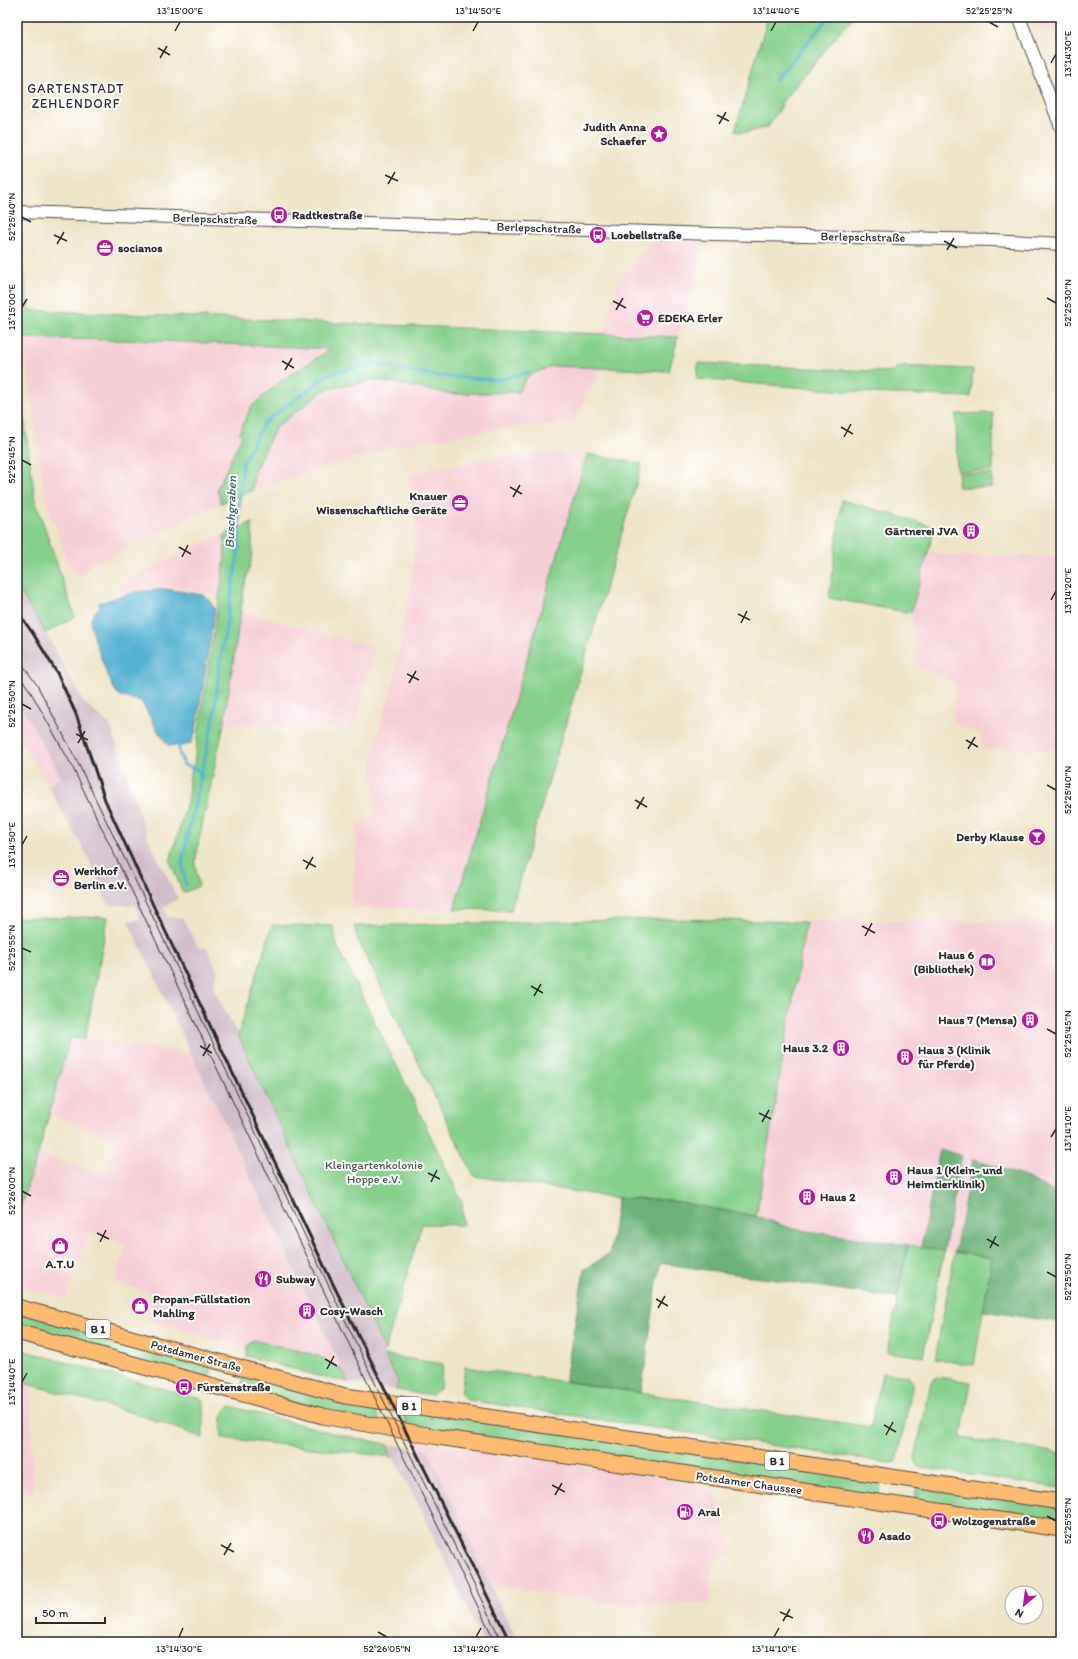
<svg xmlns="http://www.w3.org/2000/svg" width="1078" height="1659" font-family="Itim,sans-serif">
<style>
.built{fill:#f6cfd6}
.industrial{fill:#d1bdc9}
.green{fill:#86d08c;stroke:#587e5c}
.forest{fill:#6cb278;stroke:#4c6e52}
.water{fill:#53b1d2;stroke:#3f6e7e}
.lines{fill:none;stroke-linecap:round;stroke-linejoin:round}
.stream{stroke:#53b1d2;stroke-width:3}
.tertiary-casing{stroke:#484742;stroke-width:14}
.primary-casing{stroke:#484742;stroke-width:17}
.tertiary{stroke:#fff;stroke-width:12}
.primary{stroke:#febb71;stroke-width:15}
.tram{stroke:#2b2b2b;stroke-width:1}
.rail{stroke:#2b2b2b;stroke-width:3}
.ticks{fill:none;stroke:#2b2b2b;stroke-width:1.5}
.labels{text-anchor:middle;stroke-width:4;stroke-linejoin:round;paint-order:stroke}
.shield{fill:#fff;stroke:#6b6b6b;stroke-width:1}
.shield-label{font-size:11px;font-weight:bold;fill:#2b2b2b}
.poi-label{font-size:12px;font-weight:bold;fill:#2b2b2b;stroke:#fff;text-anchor:start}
.street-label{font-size:12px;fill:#2b2b2b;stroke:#fff}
.park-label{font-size:12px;fill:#465d48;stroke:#fff}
.neighbourhood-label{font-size:13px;letter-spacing:1px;fill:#2b2b2b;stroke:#fff}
.water-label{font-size:13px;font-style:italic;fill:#3b616e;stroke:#fff}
.neatline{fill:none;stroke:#2b2b2b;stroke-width:1.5}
.ticks-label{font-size:10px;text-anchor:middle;fill:#2b2b2b}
</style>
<rect width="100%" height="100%" fill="#fff"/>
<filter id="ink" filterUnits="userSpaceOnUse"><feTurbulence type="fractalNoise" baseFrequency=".025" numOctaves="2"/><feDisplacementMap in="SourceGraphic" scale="8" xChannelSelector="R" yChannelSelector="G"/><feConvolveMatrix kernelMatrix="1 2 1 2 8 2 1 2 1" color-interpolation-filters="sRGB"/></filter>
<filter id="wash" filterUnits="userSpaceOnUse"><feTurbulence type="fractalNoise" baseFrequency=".012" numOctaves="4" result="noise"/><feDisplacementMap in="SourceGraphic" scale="16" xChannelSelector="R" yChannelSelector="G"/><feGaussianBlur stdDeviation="0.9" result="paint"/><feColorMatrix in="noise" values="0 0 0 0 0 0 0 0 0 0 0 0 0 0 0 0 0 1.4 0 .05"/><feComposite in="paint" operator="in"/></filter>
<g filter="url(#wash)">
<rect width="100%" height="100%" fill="#eee4c7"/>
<!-- built -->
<path class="built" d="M1035,17H1061V29L1049,33L1043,30L1040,31Z
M654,241L704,243L678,337L603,335L618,283Z
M23,338L163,341L332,349L282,380L240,433L242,436L217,489L221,503L91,565L80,578L69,566L45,497Z
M553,366L602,368L572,424L533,425L497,429L395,447L342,461L252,491L255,469L276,427L326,389L378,380L451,394L529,375Z
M534,453L587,454L454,909L352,907L357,823H362L369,819L374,812L375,807L372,756L394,679L411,582L414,557L415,521L409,480L412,474L421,471L460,464Z
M221,535H224L225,558L218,599L209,594L186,589L166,586L120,593L119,585L156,565Z
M928,550L949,556H1061V750L982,749L981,734L953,723L956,683L918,667L911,613Z
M241,612L375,647L354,728L224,724Z
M17,702L28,718L62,777L48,785L17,737Z
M929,920L1061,923V1322L983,1311L992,1258L793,1229L756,1216L806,922Z
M71,1038L150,1047L191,1053L341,1369L284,1358L149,1321L156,1295L115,1282L127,1244L89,1231L66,1299L17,1286V1216L38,1154L104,1175L117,1139L49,1114Z
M17,1381L31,1385L33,1494L17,1490Z
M415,1441L632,1472L700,1485V1487L713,1490L723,1524L733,1552L712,1563L710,1603L618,1604L490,1585L428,1451L419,1449Z"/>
<!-- industrial -->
<path class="industrial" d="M17,586L46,633L84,703L110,725L147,836L178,899L163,907L168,917L183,919L198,947L207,948L218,972L213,988L238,1035L385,1350L384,1354L398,1381L396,1390L348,1382L128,921L141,919L135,905H108L88,857L48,786L61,777L28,718L17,702Z
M386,1444L428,1450L490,1585L518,1642H483L422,1511Z"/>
<!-- green -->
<path class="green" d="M768,17H853L781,103L782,106L768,127L745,133L735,131Z
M17,233L29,310L678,337L669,371L553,366L529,375L518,392L451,394L378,380L326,389L276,427L255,469L252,491L221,503L217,489L242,436L239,433L251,407L282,380L331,349L163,341L17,338Z
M698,363L892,372L898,366L973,369L971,397L871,393L697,379Z
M17,368L35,499L75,617L46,633L17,586Z
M993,413V471H957L956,414Z
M587,454L642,464L511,910L454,909Z
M959,473L992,474V487H958Z
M842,500L935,527L911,613L829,598Z
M252,522V558L244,588L224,724L198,844L195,864L199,886L183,893L170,861L188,799L189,779L194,763L225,558L224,535Z
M108,917L85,1039L70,1038L38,1154L17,1216V918Z
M670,919L806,922L756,1216L670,1201L618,1198L474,1176L358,940L354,926Z
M272,925L333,926L337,946L411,1095L462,1202L463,1225L422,1224L385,1350L238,1035Z
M908,1245L944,1251L923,1357L887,1352Z
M955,1252L992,1258L974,1365L935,1359Z
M17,1312L212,1368L209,1378L17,1327Z
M253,1340L312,1354L314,1356L317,1355L341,1369L348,1382L318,1376L247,1356V1346Z
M17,1349L201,1399L203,1402V1438L140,1415L17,1381Z
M384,1355L443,1364L440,1389L432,1395L396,1390L398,1381Z
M465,1367L871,1427L882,1373L908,1376L913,1383L898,1458L895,1462L890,1463L468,1400L461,1392Z
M244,1374L373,1406L381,1424L240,1389Z
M937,1377L971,1382L961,1438L1061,1453V1488L920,1467L917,1464L915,1458L931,1382Z
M230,1406L336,1434L386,1444L392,1457L222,1438C222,1428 219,1413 230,1406Z
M400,1409L881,1481L878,1498L409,1428Z
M917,1486L1061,1507V1524L914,1503Z"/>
<!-- forest -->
<path class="forest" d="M940,1149L962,1156L944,1251L921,1247Z
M973,1159L1028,1178L1061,1196V1322L983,1311L992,1258L955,1252Z
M618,1198L670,1201L756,1216L793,1229L908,1245L897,1298L660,1263L641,1393L565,1381L584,1270L610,1253Z"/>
<!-- water -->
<path class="water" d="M166,589L203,595L209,600L215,609L196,730L191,743L183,746L168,745L158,731L141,701C134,699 124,699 118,694C109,686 95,640 91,627C90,619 92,613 100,608L99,603L134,592Z"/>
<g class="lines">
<!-- stream -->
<path class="stream" d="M775,81L829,17
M178,742L179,752L184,765L197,769L201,777
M186,885L182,861L214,716L219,669L239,548V506L243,462L264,423L329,374L374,364L437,376L498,380L528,372"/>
</g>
</g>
<g filter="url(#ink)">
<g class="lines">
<defs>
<path id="tertiary" d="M1019,17L1061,127
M17,212L713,234L992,240L1061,244"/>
<path id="primary" d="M17,1307L345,1396L1061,1502
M17,1332L323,1416L438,1437L1061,1529"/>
</defs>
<!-- tertiary casing -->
<use href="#tertiary" class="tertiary-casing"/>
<!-- primary casing -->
<use href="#primary" class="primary-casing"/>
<!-- tertiary -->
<use href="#tertiary" class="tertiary"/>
<!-- primary -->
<use href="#primary" class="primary"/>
<!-- tram -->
<path class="tram" d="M17,657L37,685L77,761L154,919L377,1387L502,1642
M17,673L29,689L71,764L398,1446L493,1637"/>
<!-- rail -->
<path class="rail" d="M17,611L34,635L57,673L76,714L105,800L153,905L327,1272L510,1642"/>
</g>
</g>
<!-- ticks -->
<path class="ticks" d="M989,22L998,27M175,31L180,22M473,31L478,22M771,31L776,22M158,48L170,55M160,58L167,46M1051,63L1056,54M717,115L729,121M719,124L726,112M385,175L398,181M388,184L395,172M22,217L31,222M54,235L67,241M944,241L957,248M57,244L64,232M947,250L954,238M1047,298L1056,303M613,301L626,308M22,307L27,299M616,310L623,298M282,361L294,368M285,370L292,358M841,427L853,434M844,437L851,424M22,460L31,465M510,487L522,494M513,497L520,485M179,547L191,554M182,557L188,545M1051,600L1056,591M738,614L750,620M741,623L747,611M407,674L419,680M409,683L416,671M22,704L31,709M76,734L88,740M966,740L978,747M78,743L85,731M968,749L975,737M1047,785L1056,790M635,800L647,807M637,809L644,797M22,845L27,836M303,860L316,867M306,869L313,857M862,926L875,933M865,936L872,923M22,948L31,952M531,986L543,993M534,996L541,984M1047,1029L1056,1034M200,1046L212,1053M203,1056L210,1044M759,1113L771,1119M762,1122L769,1110M1051,1137L1056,1129M428,1173L440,1179M431,1182L437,1170M22,1191L31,1196M97,1233L109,1239M987,1239L999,1246M100,1242L106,1230M990,1248L996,1236M1047,1272L1056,1277M656,1299L668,1306M658,1308L665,1296M325,1359L337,1366M327,1369L334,1356M22,1382L27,1373M884,1425L896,1432M886,1435L893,1422M552,1485L565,1492M555,1495L562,1483M1047,1516L1056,1521M221,1545L234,1552M224,1555L231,1543M780,1612L793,1618M783,1621L790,1609M378,1632L387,1637M179,1637L183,1628M476,1637L481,1628M774,1637L779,1628"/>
<!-- icons -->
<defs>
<symbol id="sight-disc" viewBox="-11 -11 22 22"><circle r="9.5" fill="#b5179e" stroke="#fff"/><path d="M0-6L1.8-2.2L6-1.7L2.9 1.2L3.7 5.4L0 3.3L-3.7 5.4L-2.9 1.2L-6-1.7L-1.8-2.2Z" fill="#fff"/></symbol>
<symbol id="bus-disc" viewBox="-11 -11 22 22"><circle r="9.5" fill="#b5179e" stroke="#fff"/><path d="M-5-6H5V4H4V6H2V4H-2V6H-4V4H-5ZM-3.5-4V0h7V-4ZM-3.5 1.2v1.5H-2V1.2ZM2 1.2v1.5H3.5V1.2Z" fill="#fff"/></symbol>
<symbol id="office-disc" viewBox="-11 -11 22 22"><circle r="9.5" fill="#b5179e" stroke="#fff"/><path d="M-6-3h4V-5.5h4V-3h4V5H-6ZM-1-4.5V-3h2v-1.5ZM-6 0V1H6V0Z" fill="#fff"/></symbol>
<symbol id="supermarket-disc" viewBox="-11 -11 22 22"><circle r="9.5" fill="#b5179e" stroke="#fff"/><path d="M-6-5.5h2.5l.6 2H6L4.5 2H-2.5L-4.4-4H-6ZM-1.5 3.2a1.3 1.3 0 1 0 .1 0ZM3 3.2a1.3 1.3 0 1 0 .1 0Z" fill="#fff"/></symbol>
<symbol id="building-disc" viewBox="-11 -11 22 22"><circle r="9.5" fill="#b5179e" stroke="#fff"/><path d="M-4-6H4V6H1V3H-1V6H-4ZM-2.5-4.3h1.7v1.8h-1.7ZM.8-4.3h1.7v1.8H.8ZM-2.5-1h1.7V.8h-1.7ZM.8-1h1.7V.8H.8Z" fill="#fff"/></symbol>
<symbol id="bar-disc" viewBox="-11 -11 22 22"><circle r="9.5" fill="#b5179e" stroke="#fff"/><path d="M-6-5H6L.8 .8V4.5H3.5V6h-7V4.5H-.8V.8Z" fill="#fff"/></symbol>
<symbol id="library-disc" viewBox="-11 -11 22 22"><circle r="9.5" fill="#b5179e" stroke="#fff"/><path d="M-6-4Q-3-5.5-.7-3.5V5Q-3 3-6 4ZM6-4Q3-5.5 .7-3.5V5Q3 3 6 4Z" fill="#fff"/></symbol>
<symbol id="shop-disc" viewBox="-11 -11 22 22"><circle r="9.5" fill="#b5179e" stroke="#fff"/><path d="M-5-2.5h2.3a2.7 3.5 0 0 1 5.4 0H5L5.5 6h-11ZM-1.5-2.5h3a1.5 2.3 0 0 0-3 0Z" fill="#fff"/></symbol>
<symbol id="restaurant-disc" viewBox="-11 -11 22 22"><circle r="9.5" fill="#b5179e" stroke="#fff"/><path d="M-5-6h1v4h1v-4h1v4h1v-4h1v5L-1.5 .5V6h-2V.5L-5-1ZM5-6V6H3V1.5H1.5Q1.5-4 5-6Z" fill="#fff"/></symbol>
<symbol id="fuel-disc" viewBox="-11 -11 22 22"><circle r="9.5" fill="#b5179e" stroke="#fff"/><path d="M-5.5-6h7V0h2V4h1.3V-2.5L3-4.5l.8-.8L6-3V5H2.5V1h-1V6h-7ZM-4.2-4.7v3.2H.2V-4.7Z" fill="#fff"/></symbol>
</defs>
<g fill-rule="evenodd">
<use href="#sight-disc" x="649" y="124" width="20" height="20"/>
<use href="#bus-disc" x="269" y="205" width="20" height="20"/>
<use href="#bus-disc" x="588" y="225" width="20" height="20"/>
<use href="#office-disc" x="95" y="238" width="20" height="20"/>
<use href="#supermarket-disc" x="635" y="308" width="20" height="20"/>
<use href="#office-disc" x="450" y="493" width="20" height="20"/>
<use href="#building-disc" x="961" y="521" width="20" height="20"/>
<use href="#bar-disc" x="1027" y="827" width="20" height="20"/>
<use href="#office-disc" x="51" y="868" width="20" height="20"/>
<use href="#library-disc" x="977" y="952" width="20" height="20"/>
<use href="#building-disc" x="1020" y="1010" width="20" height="20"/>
<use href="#building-disc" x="831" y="1038" width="20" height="20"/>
<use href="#building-disc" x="895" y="1047" width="20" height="20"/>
<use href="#building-disc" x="884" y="1167" width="20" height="20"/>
<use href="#building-disc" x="797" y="1187" width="20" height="20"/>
<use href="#shop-disc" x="50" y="1236" width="20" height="20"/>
<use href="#restaurant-disc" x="253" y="1269" width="20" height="20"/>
<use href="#shop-disc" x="130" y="1296" width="20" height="20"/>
<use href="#building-disc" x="297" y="1301" width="20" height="20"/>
<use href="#bus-disc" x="174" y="1377" width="20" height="20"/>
<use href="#fuel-disc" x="675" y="1502" width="20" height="20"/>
<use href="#bus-disc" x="929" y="1511" width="20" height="20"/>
<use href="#restaurant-disc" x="856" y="1526" width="20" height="20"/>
</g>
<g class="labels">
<!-- shield labels -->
<g class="shield">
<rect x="86" y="1320" width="24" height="18" rx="3"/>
<rect x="397" y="1397" width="24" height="18" rx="3"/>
<rect x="765" y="1452" width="24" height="18" rx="3"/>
</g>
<g class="shield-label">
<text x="98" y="1333">B 1</text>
<text x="409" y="1410">B 1</text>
<text x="777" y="1465">B 1</text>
</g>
<!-- poi labels -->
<g class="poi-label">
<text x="646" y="131" text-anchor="end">Judith Anna<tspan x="646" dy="14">Schaefer</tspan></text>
<text x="292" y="219">Radtkestraße</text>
<text x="611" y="239">Loebellstraße</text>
<text x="118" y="252">socianos</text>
<text x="658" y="322">EDEKA Erler</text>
<text x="447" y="500" text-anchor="end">Knauer<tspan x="447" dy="14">Wissenschaftliche Geräte</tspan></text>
<text x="958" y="535" text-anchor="end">Gärtnerei JVA</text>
<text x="1024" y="841" text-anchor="end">Derby Klause</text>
<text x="74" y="875">Werkhof<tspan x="74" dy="14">Berlin e.V.</tspan></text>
<text x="974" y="959" text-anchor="end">Haus 6<tspan x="974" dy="14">(Bibliothek)</tspan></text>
<text x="1017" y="1024" text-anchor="end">Haus 7 (Mensa)</text>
<text x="828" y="1052" text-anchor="end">Haus 3.2</text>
<text x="918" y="1054">Haus 3 (Klinik<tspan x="918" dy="14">für Pferde)</tspan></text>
<text x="907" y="1174">Haus 1 (Klein- und<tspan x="907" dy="14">Heimtierklinik)</tspan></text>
<text x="820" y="1201">Haus 2</text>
<text x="60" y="1268" text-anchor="middle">A.T.U</text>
<text x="276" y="1283">Subway</text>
<text x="153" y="1303">Propan-Füllstation<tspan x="153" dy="14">Mahling</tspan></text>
<text x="320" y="1315">Cosy-Wasch</text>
<text x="197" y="1391">Fürstenstraße</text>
<text x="698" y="1516">Aral</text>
<text x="952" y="1525">Wolzogenstraße</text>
<text x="879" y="1540">Asado</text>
</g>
<!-- street labels -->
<g class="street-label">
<text transform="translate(215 219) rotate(2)" y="4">Berlepschstraße</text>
<text transform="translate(539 228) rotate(2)" y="4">Berlepschstraße</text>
<text transform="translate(863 237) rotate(1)" y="4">Berlepschstraße</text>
<text transform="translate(196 1356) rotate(15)" y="4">Potsdamer Straße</text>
<text transform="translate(749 1483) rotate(8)" y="4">Potsdamer Chaussee</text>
</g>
<!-- park labels -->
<g class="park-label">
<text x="374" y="1169">Kleingartenkolonie<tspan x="374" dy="14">Hoppe e.V.</tspan></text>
</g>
<!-- neighbourhood labels -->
<g class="neighbourhood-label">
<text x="76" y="93">GARTENSTADT<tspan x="76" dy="15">ZEHLENDORF</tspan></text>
</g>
<!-- water labels -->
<g class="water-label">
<text transform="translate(230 512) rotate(-88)" y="5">Buschgraben</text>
</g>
</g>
<!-- margin -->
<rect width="1078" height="1659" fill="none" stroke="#fff" stroke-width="44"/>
<!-- north arrow -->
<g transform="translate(1024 1605) rotate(209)"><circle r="19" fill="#ffffff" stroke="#aaaaaa"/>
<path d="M0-3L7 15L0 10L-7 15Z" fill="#b5179e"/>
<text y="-6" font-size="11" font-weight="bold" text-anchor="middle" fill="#2b2b2b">N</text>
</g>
<!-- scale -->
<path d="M36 1617v6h69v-6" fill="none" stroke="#2b2b2b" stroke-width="2"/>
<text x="42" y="1617" font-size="12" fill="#2b2b2b" stroke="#ffffff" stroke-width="3" paint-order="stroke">50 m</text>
<rect x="22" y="22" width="1034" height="1615" class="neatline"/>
<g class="ticks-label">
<text x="180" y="14">13°15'00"E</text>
<text x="478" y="14">13°14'50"E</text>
<text x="776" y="14">13°14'40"E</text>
<text x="989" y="14">52°25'25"N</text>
<text transform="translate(1067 54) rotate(-90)" y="4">13°14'30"E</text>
<text transform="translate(11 217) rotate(-90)" y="4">52°25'40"N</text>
<text transform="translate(1067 303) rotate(-90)" y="4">52°25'30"N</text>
<text transform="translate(11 307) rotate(-90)" y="4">13°15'00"E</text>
<text transform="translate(11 460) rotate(-90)" y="4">52°25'45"N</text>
<text transform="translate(1067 591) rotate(-90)" y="4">13°14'20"E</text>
<text transform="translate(11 704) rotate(-90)" y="4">52°25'50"N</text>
<text transform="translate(1067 790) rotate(-90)" y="4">52°25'40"N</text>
<text transform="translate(11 845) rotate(-90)" y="4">13°14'50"E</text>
<text transform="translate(11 948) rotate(-90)" y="4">52°25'55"N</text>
<text transform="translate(1067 1034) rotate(-90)" y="4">52°25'45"N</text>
<text transform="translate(1067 1129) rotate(-90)" y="4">13°14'10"E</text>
<text transform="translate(11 1191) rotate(-90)" y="4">52°26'00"N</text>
<text transform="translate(1067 1277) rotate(-90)" y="4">52°25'50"N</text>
<text transform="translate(11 1382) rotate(-90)" y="4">13°14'40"E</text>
<text transform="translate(1067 1521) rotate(-90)" y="4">52°25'55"N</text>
<text x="179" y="1652">13°14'30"E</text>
<text x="387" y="1652">52°26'05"N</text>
<text x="476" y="1652">13°14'20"E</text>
<text x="774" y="1652">13°14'10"E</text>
</g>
</svg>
